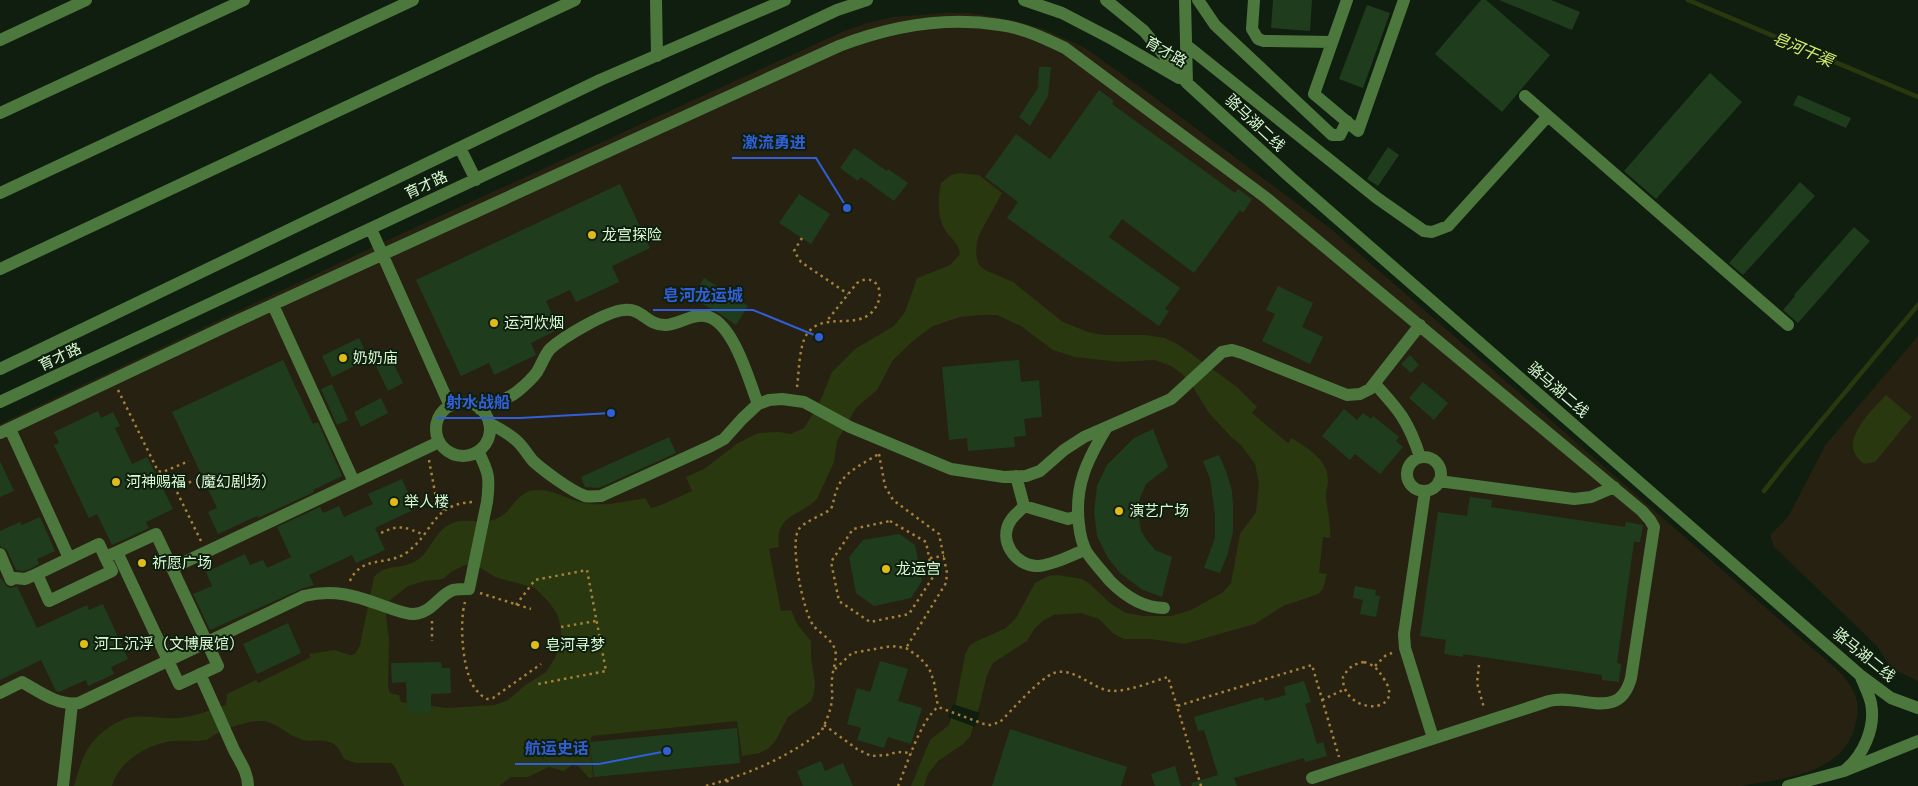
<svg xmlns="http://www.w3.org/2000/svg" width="1918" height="786" font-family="Helvetica,'Noto Sans SC',sans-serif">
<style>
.green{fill:#272112}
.water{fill:#29380e;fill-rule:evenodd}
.pier{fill:#101e0f}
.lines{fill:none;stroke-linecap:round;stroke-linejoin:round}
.stream{stroke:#29380e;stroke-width:4.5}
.building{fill:#1f3d1d}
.path{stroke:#a5813a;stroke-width:2.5;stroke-dasharray:2.5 4;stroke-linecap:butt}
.minor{stroke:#4c783e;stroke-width:12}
.poi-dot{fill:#dfbc18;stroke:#101e0f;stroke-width:2}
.labels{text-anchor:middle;stroke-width:4;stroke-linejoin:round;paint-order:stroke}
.street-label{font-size:15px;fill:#d7fad1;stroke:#101e0f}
.poi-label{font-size:15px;fill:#d7fad1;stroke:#101e0f;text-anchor:start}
.water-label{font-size:16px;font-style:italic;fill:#d6ef6a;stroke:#101e0f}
.leader{fill:none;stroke:#305fd7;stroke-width:2}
.callout-dot{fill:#305fd7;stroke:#101e0f;stroke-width:2}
.callout-label{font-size:16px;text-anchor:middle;font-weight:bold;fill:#305fd7;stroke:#101e0f;stroke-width:4;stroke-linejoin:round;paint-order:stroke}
</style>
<rect width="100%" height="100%" fill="#101e0f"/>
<!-- green -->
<path class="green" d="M945,13H969L989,16L1016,21L1043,29L1085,48L1147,92L1331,229L1842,674C1857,694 1861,702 1855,726C1843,775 1781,779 1739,786H0V424L392,238L842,32L867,23L893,17Z
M1918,336V681L1892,669L1876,645L1774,547L1770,535L1788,517L1826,444Z"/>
<!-- water -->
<path class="water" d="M960,173L979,175L1002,193L980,233L977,242L976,255L979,265L985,270L1013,282L1063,322L1088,332L1104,335H1146L1165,338L1179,345L1237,387L1257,407L1252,413L1288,443L1292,438C1307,448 1328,459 1328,480C1328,487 1325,493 1326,499C1328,513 1331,524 1330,538L1323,537L1319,573L1327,574L1323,589L1318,594L1283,606L1255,624L1184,644L1151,639H1124L1114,634L1099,619L1081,613L1054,615L1044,620L1035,628L1027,641L993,663L987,675L980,704L970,737L962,745L938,761L928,774L924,786H911L930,740L949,725L956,702L965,655L969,646L975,642L1006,628L1016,618L1035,583L1048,576L1057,575L1082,579L1090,584L1110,603L1126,613L1144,616H1171L1191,610L1222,593L1231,583L1240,534L1256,512L1259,483L1255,464L1241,445L1231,437L1209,413L1191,384L1182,374L1171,366L1155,360L1120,362L1075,357L1053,350L1021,326L997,315H980L960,317L933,326L914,340L893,360L877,390L856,408L837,441L834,462L817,499C802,515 774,515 779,547L769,549L781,611L791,610L797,624L811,641V658L815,683L814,693L811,701L788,717L776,740L769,748L760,753L742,756L737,721L592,736L590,742L593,777L589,778L578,766L572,765L564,771L549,767L528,777H511L499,786H404L395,767L391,763H356L344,759C341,752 337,744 329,742C321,739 311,742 303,740C282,734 276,717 250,722C239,724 225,729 214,735C210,737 209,740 205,740C195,742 184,740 174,741C149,743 119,761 112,786H74C82,759 86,742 111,726C117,722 125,718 132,717C147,715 162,719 178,718C194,717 210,710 226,705L227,694L256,680L258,683L311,657L309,654L334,650L350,655L355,654L360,645L374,577C386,563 401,570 416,561C430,553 434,531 452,523C466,517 484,526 498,518C513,511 517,490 537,490C554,489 568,500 584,503C604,507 626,501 645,498L651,508L661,505L692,491L686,477L704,469L738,443L758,433L779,432L791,434L804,428L819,404L832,372L855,349L894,326L905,312L917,278L950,265L960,254C959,243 951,239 945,230C937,217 938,197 941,183L951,175ZM465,565H476L495,577L535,588L549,602L557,614L561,627V642L555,658L546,672L524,686L508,700L495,705L447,708L401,702L399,695L390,693L388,687L389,641L386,615L389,601L408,586L425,581L443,579L451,572Z
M1886,395L1912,417L1875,462L1865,464C1834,445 1871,411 1886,395Z"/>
<!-- pier -->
<path class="pier" d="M953,704L980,713L975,727L948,717Z"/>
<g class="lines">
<!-- stream -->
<path class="stream" d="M1688,0L1918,97
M1764,491L1786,463L1918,305"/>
</g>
<!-- building -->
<path class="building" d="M1273,0H1312L1310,31L1271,28Z
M1481,0H1486L1550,55L1502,112L1435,54Z
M1499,0H1551L1580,12L1572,30Z
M1367,5L1390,13L1363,88L1339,79Z
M1039,67H1051L1048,96L1030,126L1019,117L1038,88Z
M1710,73L1742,102L1656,199L1624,171Z
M1099,90L1114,101L1112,104L1235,193L1238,189L1252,199L1243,213L1240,210L1194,273L1122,219L1109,237L1180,288L1165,309L1169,311L1159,326L1007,218L1018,202L985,177L1016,134L1050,159Z
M1798,95L1851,118L1846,128L1793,105Z
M1388,147L1399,155L1378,186L1367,179Z
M854,148L887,171L888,169L908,183L894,201L861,177L858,181L840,168Z
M1800,182L1815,196L1743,275L1729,263Z
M620,184L650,248L612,266L619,282L576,302L570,290L546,301L559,329L531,343L536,355L494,375L489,363L461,376L416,280Z
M799,194L830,214L811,244L779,223Z
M1854,227L1870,241L1798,323L1783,310L1795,296L1794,295Z
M704,278L748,306L736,325L720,314L692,298Z
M1278,286L1313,303L1302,327L1323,337L1310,364L1262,341L1275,314L1266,310Z
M359,338L369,359L332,377L322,356Z
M389,354L403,383L388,391L374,362Z
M1410,355L1419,365L1411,373L1401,364Z
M283,360L313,424L318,422L342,476L313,490L314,492L258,518L257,516L218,534L208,512L217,508L172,412Z
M1019,360L1021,382L1039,380L1042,417L1024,419L1026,436L1014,437L1015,447L968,451L967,438L949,440L942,367Z
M1423,382L1448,403L1434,420L1409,398Z
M332,384L348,420L337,425L321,389Z
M381,398L388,413L361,427L354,412Z
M1344,409L1357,420L1363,413L1371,419L1373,416L1399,437L1396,441L1403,447L1380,474L1355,454L1350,460L1322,436Z
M98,411L101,418L113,412L120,426L115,428L132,464L147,457L173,509L146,522L149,528L112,545L97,514L89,518L54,445L59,443L54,432Z
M1153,429L1168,467L1146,484L1140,498L1138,513L1141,531L1146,539L1155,550L1172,557L1162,597L1143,590L1120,573L1108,558L1097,536L1094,512L1097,486L1107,465L1134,438Z
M669,437L676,453L599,488L585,487L581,477Z
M1219,455L1226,471L1232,491L1233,506V532L1227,556L1220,573L1204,568L1215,538V514L1210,479L1203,461Z
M0,461L14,491L0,497Z
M402,479L415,509L375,528L385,550L356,563L352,555L309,575L314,585L301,589L210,630L193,594L212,586L206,572L245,554L250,565L263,560L267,568L291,557L277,527L320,507L323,513L339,506L344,517L373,504L368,494Z
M1470,497L1492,500L1491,507L1625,527L1626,522L1643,525L1640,542H1634L1617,663L1621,664L1619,682L1602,680V675L1463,654V657L1444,654L1446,640L1420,636L1438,512L1467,516Z
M40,517L55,551L37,559L39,564L34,567L24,571L16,570L7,550L0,546V531L20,522L22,525Z
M899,534L915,545L922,581L911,598L874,606L856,593L849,557L863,540Z
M1,578L7,587L11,588L17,586L37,628L87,605L89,610L103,604L128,659L111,667L114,674L88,686L86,680L59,692L56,691L41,660L0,680V579Z
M1355,586L1376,590L1375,595L1380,596L1376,617L1360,614L1363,600L1353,598Z
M288,623L301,653L257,674L243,644Z
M880,661L908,669L898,701L922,708L911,744L888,737L884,748L857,740L861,728L847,724L857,688L870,692Z
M441,662L442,668H450L451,693L431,694V713H407L406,682L392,683L391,663Z
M1304,681L1311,702L1305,704L1317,744L1323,742L1327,756L1305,762L1304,758L1234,778L1237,786H1192L1191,783L1218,775L1204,730L1198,731L1194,717L1263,697L1265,701L1286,695L1284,687Z
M737,728L740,763L594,777L590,742Z
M1010,729L1127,767L1121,786H992Z
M821,761L825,771L843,763L853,786H803L797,771Z
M1175,766L1181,786H1155L1151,774Z"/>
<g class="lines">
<!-- path -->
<path class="path" d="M802,238L794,251L801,262L848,294
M797,387C799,373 799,345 807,334C822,312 854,329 871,313C888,297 878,270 857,283L826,322
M118,390L158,471L163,472L189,461
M879,454L885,486L893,500L939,534L947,573L946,583L906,648
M429,460L436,498L444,510
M197,479L177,488V492L201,541
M890,521L926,542L933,577L909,614L870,622L839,601L831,562L853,529Z
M381,533C399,524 406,527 424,535
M930,558L944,556
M350,581C361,555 388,566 406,553C434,533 431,504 473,502
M480,593L531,609
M465,602C459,622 462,677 478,692C480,695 484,697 487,699L493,698L541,664
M516,605L535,580L587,570L606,671L538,684
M432,621V641
M561,627L596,621
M1364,662C1376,666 1377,669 1384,679C1405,710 1357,716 1345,689C1343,685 1343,680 1343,677C1348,668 1353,664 1364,662Z
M1479,665L1477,683L1484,708
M1375,666L1385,656L1392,653
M835,669L852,653L892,646L906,648L919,657L929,668L934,682L938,707
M1322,700L1345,689
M824,725L857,749L871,756L887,755L897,752L912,753
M727,780L729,786
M706,786C751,773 782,760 821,732C826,721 831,711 832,699C833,693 831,687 832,680C832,669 839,658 834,647C830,638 818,632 813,625C803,611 789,542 799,529C805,521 823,515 831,509C834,502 834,496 837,489C843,472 865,463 880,453
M898,786C907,765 920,721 938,707L984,724L990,725L1000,722C1012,710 1040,678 1054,673C1074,666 1093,690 1112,691C1130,691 1151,682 1168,677L1177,706
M1201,786L1177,706L1312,665L1339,757"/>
<!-- minor -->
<path class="minor" d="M656,0L657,56
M1024,0L1062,13L1112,39L1179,78
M1106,0L1144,31L1187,83L1291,178L1860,675L1891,698L1918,708
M1185,0L1187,83
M1198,0L1215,25L1332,135H1340L1347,121
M1254,0L1252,29L1258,39L1264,41L1332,42
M1347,0L1314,94L1358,131L1404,0
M0,40L86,0
M1186,45L1377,198L1424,231L1432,232L1448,226L1547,117
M1525,96L1788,325
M0,113L244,0
M460,148L476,180
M0,193L413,0
M371,229L450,406
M0,269L575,0
M273,305L354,482
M0,369L600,80L785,0
M1375,384C1399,410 1409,422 1420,457
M0,402L837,10L867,0
M436 429a27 27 0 1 1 54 0a27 27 0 1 1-54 0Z
M480,409C493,404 507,400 518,391C524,386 532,379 537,372C542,364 544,356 550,349C563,337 607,311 624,310C643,308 646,325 665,325C679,325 690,314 705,316C733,320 749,381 758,404
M489,423C500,429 510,434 518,442C524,448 528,455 533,461C544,471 571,491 585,496C590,497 595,496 601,496L711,446L724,439L742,419L758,404L769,400L782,399L804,402L850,427L951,469L1004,477L1026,476L1040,471L1064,450L1084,437L1171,399L1222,352L1232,350L1242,353L1347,395L1360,394L1370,389L1420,325
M1107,427C1087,460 1074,486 1079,525C1080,534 1082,543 1086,551C1093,562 1102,571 1110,581C1125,596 1143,608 1164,608
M10,429L69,558
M0,433L237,321L839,46C891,26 944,16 1000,25C1023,28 1044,38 1065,48L1265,197L1642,511L1650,520L1654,527L1631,678C1619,723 1581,693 1549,701L1312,778
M1407 474a17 17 0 1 1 34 0a17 17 0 1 1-34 0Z
M1016,476L1024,506C1020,511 1014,515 1011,520C997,540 1016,567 1038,566C1054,565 1071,555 1085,550
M1439,481L1574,499L1591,497L1614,487
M1425,491L1404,634L1405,648L1433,738
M1024,506L1068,519L1078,516
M156,534L218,666L179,684L117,552Z
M0,554L11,580L15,578L25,579L37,574
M105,557L112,571L49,601L37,574L99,544L105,557L117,552
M172,568L439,442
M200,674C211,699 223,725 234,750C240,762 248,772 248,786
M1861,677C1864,685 1869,694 1871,703C1876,728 1863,756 1844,771L1918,741
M0,693L22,682C40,692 58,706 79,703L304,596C336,588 358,597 387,607C395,610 405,614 414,614C432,613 439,595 453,590C457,589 464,589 469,589L487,502C490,477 489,473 478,451
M63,786L72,704
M1788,786L1844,771"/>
</g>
<!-- markers -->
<g class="poi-dot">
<circle cx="592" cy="235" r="5"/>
<circle cx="494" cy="323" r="5"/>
<circle cx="343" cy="358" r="5"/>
<circle cx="116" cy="482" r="5"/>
<circle cx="394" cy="502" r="5"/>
<circle cx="1119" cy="511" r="5"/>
<circle cx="142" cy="563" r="5"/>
<circle cx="886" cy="569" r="5"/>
<circle cx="84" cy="644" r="5"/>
<circle cx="535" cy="645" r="5"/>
</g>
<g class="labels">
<!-- street labels -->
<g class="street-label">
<text transform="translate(1166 52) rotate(30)" y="5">育才路</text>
<text transform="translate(1255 123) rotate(43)" y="5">骆马湖二线</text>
<text transform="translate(426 185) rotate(-25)" y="5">育才路</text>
<text transform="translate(60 357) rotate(-25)" y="5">育才路</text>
<text transform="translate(1558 390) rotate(41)" y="5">骆马湖二线</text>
<text transform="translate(1864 655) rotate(39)" y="5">骆马湖二线</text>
</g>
<!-- poi labels -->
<g class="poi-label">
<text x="602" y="240">龙宫探险</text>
<text x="504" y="328">运河炊烟</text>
<text x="353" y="363">奶奶庙</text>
<text x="126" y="487">河神赐福（魔幻剧场）</text>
<text x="404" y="507">举人楼</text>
<text x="1129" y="516">演艺广场</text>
<text x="152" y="568">祈愿广场</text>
<text x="896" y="574">龙运宫</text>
<text x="94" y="649">河工沉浮（文博展馆）</text>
<text x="545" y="650">皂河寻梦</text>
</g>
<!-- water labels -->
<g class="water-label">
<text transform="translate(1803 49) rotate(23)" y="6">皂河干渠</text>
</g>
</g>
<!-- callouts -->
<path class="leader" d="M847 208L816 158H732M819 337L753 310H653M611 413L520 418H436M667 751L599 764H515"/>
<g class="callout-dot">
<circle cx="847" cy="208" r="5"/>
<circle cx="819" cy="337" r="5"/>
<circle cx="611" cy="413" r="5"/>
<circle cx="667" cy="751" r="5"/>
</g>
<g class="callout-label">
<text x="774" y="148">激流勇进</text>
<text x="703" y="301">皂河龙运城</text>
<text x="478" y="408">射水战船</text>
<text x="557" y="754">航运史话</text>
</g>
</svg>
